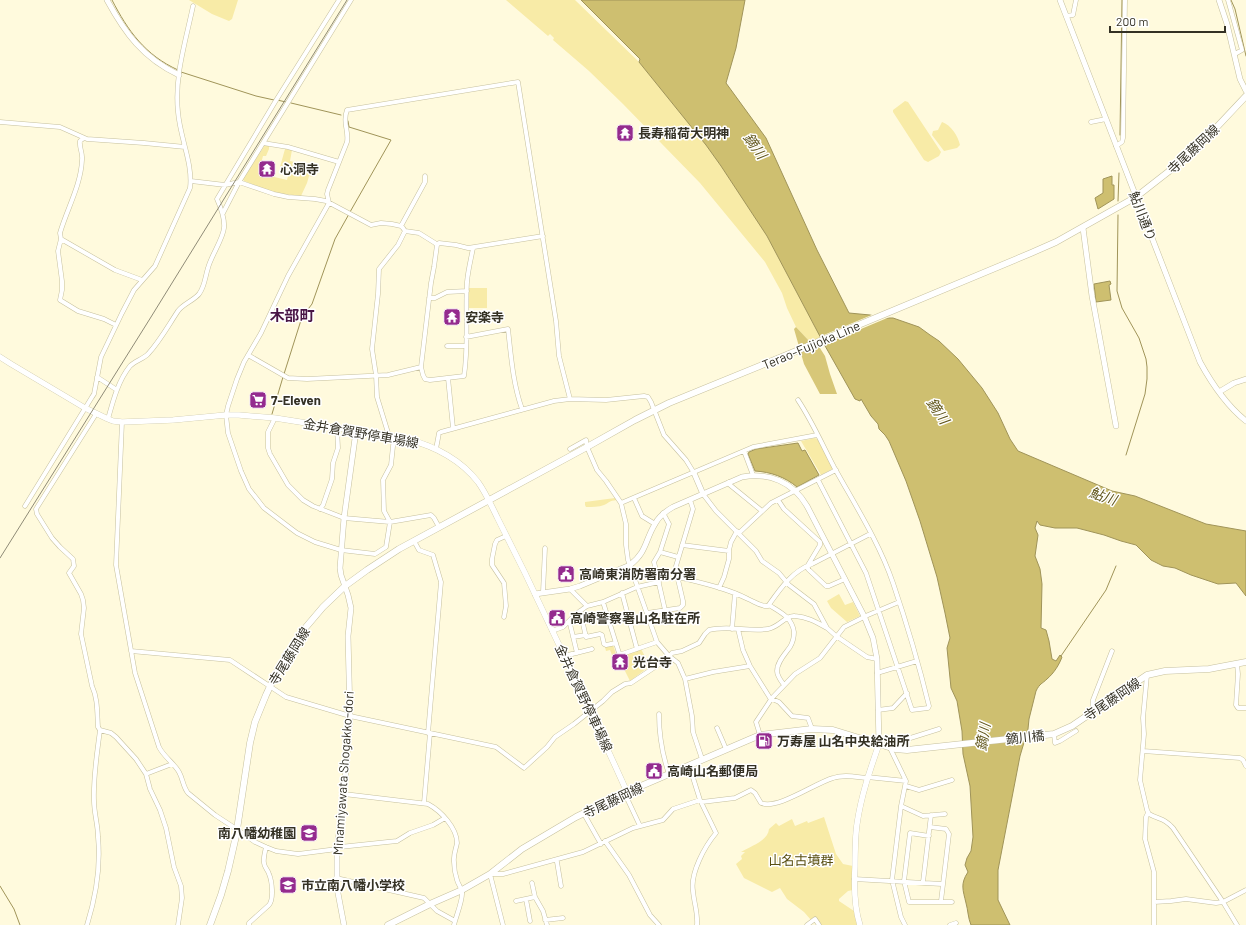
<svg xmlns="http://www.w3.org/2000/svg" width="1246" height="925" font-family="Barlow,'Noto Sans JP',sans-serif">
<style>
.green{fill:#f8eba7}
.forest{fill:#d7c778}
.water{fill:#cebf70;stroke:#a09459}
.pier{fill:#fffadd}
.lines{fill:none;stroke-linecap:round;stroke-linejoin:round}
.stream{stroke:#a09459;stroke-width:1}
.minor-casing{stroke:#c6c09e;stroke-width:5}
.tertiary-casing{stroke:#c6c09e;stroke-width:6}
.secondary-casing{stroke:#c6c09e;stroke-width:6}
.primary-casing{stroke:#c6c09e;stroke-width:7}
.minor{stroke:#fff;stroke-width:4}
.tertiary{stroke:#fff;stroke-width:5}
.secondary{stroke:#fff;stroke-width:5.5}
.primary{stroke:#fff;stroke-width:6}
.rail{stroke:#8f8b77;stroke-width:1}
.labels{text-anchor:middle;stroke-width:3;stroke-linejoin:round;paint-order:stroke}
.poi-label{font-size:13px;font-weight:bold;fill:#343124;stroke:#fff;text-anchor:start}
.street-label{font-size:13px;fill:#343124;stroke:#fff}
.park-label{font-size:13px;fill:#5a5013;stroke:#fff}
.water-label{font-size:14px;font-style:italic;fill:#62571c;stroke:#fff}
.quarter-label{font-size:15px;font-weight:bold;fill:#481545;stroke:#fff}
</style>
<rect width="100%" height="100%" fill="#fffadd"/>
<!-- green -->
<path class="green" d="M189,0H238L232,19L229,21L212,14Z
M506,0H575L639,62L706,145L721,166L767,236L824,344L818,345L811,343L796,327L787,308L782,293L765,262L700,183L623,104L589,71L553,40L554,38L550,34L548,36Z
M905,101L908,102L941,152L939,156L928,162L924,160L893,112V110Z
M942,122C951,125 958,136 960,145L957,148L944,151L932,135L933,131L938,130Z
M265,145H269V149L266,156H263L259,171L262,174L287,180L290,169L280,167L285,149L292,150L290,161L316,167L313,177L309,176L307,183L301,196L276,193L244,181L243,179Z
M469,288H487V308H469Z
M815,438L818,440L832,467V469L821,475L801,441Z
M615,498L617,500C608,501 611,502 604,505C599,507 592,507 586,507L585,505V502Z
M839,594L845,605L853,602L860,616L847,622L831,608L827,601Z
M613,645L617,657L641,649L650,666L630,681L622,665L618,666L614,654L612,655L610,650L606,651L605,647Z
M824,817L836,854L843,864L853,866V890L848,891L839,899V901L854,911L857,925H821L815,918L811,920L804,912L787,899L780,888L772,892L744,878L736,864L742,859L741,856L745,852H741C751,846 768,841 769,829L776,823L779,826L792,819L795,826L807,821L808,823Z"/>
<!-- forest -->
<path class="forest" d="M796,327L811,343L818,345L825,356L830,374L837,394H820L804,364L794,329Z"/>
<!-- water -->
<path class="water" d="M581,0H745L736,48L726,83L766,138L817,250L849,313L870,315L883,318H893L919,327L930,335L939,341L958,359L982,388L998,413L1010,439L1018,451L1112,491L1135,496L1206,524L1246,531V596L1236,583L1218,584L1191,575L1175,568L1163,566L1151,560L1136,545L1121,541L1104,535L1077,528H1055L1040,525L1037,521L1035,528L1038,535L1035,556L1040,569L1042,584L1041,628L1046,630L1049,641L1052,659L1056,661L1060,655L1062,657C1059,665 1054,673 1047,679C1042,684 1040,683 1036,691L1029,719L1028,729L1020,756L998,870V900L1010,925H971C968,918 968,910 966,903C963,890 960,884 968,872L965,865L967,858L971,851L973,837L970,786L963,754L962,731L957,701L951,688L947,648L950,638L945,613L937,577L920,521L906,481L889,441L885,435L879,429L878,424L871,416L861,399L860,401L855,399L824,344L767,236L721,166L706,145L639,62L640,59Z
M1112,176V185H1114V199L1098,209L1095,198L1103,193V179Z
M1110,281L1111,284L1109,285L1111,300L1096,302L1094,284Z
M798,443L802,451L805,450L819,475L797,487C785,477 771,472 755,471L748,454L749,452L756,449Z"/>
<!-- pier -->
<path class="pier" d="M874,314L883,316H892L823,345L819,337Z"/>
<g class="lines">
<!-- stream -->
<path class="stream" d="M112,0C128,31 145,55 178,70
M1231,0L1235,9L1246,56
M181,72L256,96L274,100
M277,100L286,102
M291,103L341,115
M348,121L349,127L391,140L350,212
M1120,135L1122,0
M1118,201L1119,173
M1118,215L1117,291L1122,308L1139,338L1146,359L1147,367V379L1145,394L1126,455
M284,374L302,317L312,304L335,239L349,214
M272,414L283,377
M1061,656L1106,590L1116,566
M0,886L14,909L20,925"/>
<defs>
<path id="minor" d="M1228,0L1242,50L1235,54
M1066,16L1073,15L1076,0
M0,122L60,127L87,139L144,143L185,147
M1091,122L1106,119
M84,138L80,141C79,148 83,153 82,160C81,185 67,209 60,233L61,239L58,251L62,281V290L60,300L78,311L104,319L116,325
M263,143L288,147L339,162
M1116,146L1122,142L1123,138L1125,0
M191,181L225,185L239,182L274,194L288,197L315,199L326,201L371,225L381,223L392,224L401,226L403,228L405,231L419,233L435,243L437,245L434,267L431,283L421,367L423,375L425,379L430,380L464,376C469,345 465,313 467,282C468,270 471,259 473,248
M223,213L239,182L351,0
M401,226L425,182V176
M61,239L115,270L142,280
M437,245L439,243L456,245L468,248L543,236
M429,298H435L447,292L467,291
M466,337L508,329C511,356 513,384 522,409
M447,346H466
M248,355L288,378L307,379L388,375L421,367
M97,377L117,390
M448,378L453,428
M798,400C812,421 822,444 834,467C855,505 879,542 893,583C907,624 919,665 929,706L928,708L912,710L866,573L818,480
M275,418L268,432V448L270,454L288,485L303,500L313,506L344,518L390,522L431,515L434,518L439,527
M108,419C113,401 118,381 130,366C135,361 143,359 148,354C160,341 168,326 178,311C183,304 193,301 199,294C205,286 205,277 208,268C211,256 223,239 224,228C225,218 221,208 217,199L275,102L339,0
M122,422L116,565L135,673L159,747C164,757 174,763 179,772C183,779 183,787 188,793L215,815L241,832L255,842L266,847L276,851L298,854L337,849L340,847L397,841L410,833L433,825L445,818
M389,436L377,397L376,375L372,349L378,294L379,269L398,245L405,231
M394,437L391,465L383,480L384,511L390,522L386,547L375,554L341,550L315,542L297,533L289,527L264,508L249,489L241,471L228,433L226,415L228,406L237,379L244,362L261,333L288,276L329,203L327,194L328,190L347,142C349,129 342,123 347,110L518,82L556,321L559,356L570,399
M436,449L439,433L441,432L554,401L570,399L606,400L644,396L648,397L651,402L664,435L686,460L694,473
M570,449L586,440L587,447L597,470L606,481L621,503L626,524V545L628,560L657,642L669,656L678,663L685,679L692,716L693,732L702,759
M744,451L753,475
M729,482L730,485L762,511
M703,494L716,511L756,551L762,561L779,573L789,585L814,604L827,628L836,636L867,657L877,659
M634,498L642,516L655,524
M778,500L784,509L820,542V545L808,565V569L826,586H829L845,579
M621,503L753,447L817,435
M25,506L92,397L94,394L101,357L122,313L134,290L155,266L190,188C193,163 180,138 178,112C174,77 186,40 193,6
M320,509L323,505L332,479L333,463L338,448L337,428
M663,513L669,524L660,552L654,562L665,610
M739,533L771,503L836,470
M414,541L419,550L433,555L441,582L428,733
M682,545L729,551
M660,552L678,557
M678,577C702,583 726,588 748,599C755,602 761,607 768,606C780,589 792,571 812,564L870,534
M719,588L724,577L729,559V550L731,542L737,531
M570,589L587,606
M543,592L545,548
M622,593L637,649
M603,602L619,653L622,654L657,642
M769,605C780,612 792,617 794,632C794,637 793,642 790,647C785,654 777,662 777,671C777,676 781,681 784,685
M580,611L586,637L600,634L602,635L604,644L606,645L616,643
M647,613L680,608L683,605V601L676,571V566L693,509L690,500
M504,617L506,606L504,583L492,565V559L495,544L497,540L506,536
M569,622L570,624L577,653
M732,629L735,593
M738,629L743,650L750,666L770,698L779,702L792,716L808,718L812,729
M552,631L563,627L576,614L587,606L603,602L637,587L659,582
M573,637L586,635
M131,651L230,660L286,697L350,716L496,747L524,768L547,747L555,737L574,724L603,701L612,692L625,684L631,683L667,659L672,653L682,651L699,643L705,634L709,630C728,625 749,632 768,629C780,627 785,615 795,616C808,617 816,622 827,628
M564,656L592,649
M1237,664L1238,674L1236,705L1238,708H1246
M877,673L917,661
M1147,675L1143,718L1144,734L1140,780L1147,810L1149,814C1160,820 1164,818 1173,828L1223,902L1237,925
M685,679L713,672L750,666
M878,710L893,708L907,693
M1092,713L1093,700L1112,651
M659,714C659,735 662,754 669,774
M717,728L726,749
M100,730L111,733L116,737L136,759L146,774L150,789L160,810L166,828L174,867L181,886L182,898L178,925
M1054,734L1055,743L1060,741L1076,731
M760,735L756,722L772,698L795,674L820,658L844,627L868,615L899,602
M890,748L906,781L901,806L892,880L901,917L905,925
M900,750V747L904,740L939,729
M1143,751L1240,758L1243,760L1246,766
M689,765L700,800L716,833C705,846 690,873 693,891C694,903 698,913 697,925
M146,774L172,764
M867,777L906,781
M906,786L919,790L952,780
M344,794L428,804C441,811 457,828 457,843C456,849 453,855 454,862C454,867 455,874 457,880C458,884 461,887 462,892C463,900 456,916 454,925
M625,794L640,826
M702,802L735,798L751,790L755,793L761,803C778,810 815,783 833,778C844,774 856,777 867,778
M424,803L430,733
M901,806L923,816L945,814
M1148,813L1146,817L1145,839L1154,872V925
M584,814L601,844
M930,827L946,829L949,834L941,901
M929,836L910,833L904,881L909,902H952
M605,841L629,875L650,915L659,925
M556,860L557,862L561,886
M336,878L424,898L437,911L455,921
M854,879L942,884
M923,882L931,815
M532,883L535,897L543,911L547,925
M526,899L530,921
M516,901L535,897
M1154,902L1171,901L1186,899L1216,903L1223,902L1246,890
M545,920L563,918
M87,925C96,896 101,868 98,837C98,825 94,813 94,801C93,777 97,754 100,730L98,727C97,713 98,699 92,686L81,634L84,608L83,600L81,594L69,573L74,566L73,559L60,547L52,538L37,514L36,509L96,414
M249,925V923L269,905C274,899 272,881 269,874C268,870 264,867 264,863C263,858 265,852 266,847
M503,925L490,874H503L583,852L633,828L663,820L673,809L700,800
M807,925L815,919L819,925
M950,925L956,923"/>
<path id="tertiary" d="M107,0C125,33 143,58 179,75
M1060,0L1200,362C1212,384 1226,405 1246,421
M1219,0L1227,24L1240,79L1246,91
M1083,228L1092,296L1116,426
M1219,392L1234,383L1246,379
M694,473L703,494
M535,594L570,589L580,586L630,565C647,552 645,540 655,524C659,516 666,511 673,507L742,477C769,472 793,482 807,506L864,616L873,638L877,659L879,744
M344,925L337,888V849L344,794L350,716L348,636L351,608L348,595L341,575L340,568L344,518L356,431"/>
<path id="secondary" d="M0,357L11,364L85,408L108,419L113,421L122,422L173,420L226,415H239L275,418L407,439C434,446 460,459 478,482C486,493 492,507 498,519C507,537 516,555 525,573C560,646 594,719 627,792
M860,925C854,907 854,886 855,867C855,853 855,838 857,824C861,796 870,770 879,744"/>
<path id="primary" d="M210,925L221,895L228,871L236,836L250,743L255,722L266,695L280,665L306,627L323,607L345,586L367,570L399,549L587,447L635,420L669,403L784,356L1031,253L1056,242L1136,197L1168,172L1199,146L1246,96
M388,925L430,904L462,890L490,874L522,849L576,817L627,792L760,735L812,729L833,730L895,749L907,750L1054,734L1072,726L1147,675L1165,671L1209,669L1246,662"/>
</defs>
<!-- minor casing -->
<use href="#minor" class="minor-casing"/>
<!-- tertiary casing -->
<use href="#tertiary" class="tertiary-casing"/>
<!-- secondary casing -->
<use href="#secondary" class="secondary-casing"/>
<!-- primary casing -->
<use href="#primary" class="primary-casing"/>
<!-- minor -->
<use href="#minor" class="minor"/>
<!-- tertiary -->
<use href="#tertiary" class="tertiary"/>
<!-- secondary -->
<use href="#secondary" class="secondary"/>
<!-- primary -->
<use href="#primary" class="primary"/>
<!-- rail -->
<path class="rail" d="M0,558L151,317L347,0"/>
</g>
<!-- icons -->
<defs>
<symbol id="temple-square" viewBox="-11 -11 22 22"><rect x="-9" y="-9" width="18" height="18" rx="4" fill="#942b8e" stroke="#fff"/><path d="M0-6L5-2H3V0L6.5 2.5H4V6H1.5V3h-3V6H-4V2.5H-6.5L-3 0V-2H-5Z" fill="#fff"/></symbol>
<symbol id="supermarket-square" viewBox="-11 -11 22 22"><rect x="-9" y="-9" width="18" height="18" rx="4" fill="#942b8e" stroke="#fff"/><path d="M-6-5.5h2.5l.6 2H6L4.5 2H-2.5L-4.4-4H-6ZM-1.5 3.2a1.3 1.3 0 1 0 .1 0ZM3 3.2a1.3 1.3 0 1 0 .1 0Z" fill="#fff"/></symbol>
<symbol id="civic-square" viewBox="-11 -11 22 22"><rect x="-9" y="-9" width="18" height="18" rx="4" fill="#942b8e" stroke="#fff"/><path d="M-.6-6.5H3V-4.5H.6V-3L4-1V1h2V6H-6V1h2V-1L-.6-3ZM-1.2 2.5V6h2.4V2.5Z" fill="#fff"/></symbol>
<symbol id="fuel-square" viewBox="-11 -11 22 22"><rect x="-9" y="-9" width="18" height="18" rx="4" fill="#942b8e" stroke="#fff"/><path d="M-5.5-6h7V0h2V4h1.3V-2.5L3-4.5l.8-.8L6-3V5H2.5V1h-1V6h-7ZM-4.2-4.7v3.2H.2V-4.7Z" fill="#fff"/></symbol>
<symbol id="school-square" viewBox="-11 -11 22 22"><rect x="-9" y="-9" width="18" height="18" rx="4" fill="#942b8e" stroke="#fff"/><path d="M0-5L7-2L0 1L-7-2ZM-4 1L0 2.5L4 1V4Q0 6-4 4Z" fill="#fff"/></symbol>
</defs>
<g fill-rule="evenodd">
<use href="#temple-square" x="615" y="123" width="20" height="20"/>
<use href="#temple-square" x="257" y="159" width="20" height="20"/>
<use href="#temple-square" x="442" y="307" width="20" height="20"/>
<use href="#supermarket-square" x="248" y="390" width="20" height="20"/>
<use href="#civic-square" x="556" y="564" width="20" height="20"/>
<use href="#civic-square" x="547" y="608" width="20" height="20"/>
<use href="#temple-square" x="610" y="652" width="20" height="20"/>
<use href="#fuel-square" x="754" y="731" width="20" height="20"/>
<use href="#civic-square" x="644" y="761" width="20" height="20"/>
<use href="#school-square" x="299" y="823" width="20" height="20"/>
<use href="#school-square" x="278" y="875" width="20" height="20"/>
</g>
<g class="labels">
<!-- poi labels -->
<g class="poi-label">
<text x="638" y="138">長寿稲荷大明神</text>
<text x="280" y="174">心洞寺</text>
<text x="465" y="322">安楽寺</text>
<text x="271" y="405">7-Eleven</text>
<text x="579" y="579">高崎東消防署南分署</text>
<text x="570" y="623">高崎警察署山名駐在所</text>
<text x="633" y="667">光台寺</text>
<text x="777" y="746">万寿屋 山名中央給油所</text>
<text x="667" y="776">高崎山名郵便局</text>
<text x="296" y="838" text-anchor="end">南八幡幼稚園</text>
<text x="301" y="890">市立南八幡小学校</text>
</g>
<!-- street labels -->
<g class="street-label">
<text transform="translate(1193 149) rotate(-43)" y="5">寺尾藤岡線</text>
<text transform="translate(1143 216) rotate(69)" y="5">鮎川通り</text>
<text transform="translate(811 345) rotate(-23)" y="5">Terao-Fujioka Line</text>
<text transform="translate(361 433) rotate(10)" y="5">金井倉賀野停車場線</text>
<text transform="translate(289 656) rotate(-58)" y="5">寺尾藤岡線</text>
<text transform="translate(584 698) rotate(65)" y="5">金井倉賀野停車場線</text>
<text transform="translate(1112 699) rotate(-34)" y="5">寺尾藤岡線</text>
<text transform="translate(1025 737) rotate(-6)" y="5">鏑川橋</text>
<text transform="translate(343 773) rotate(-86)" y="5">Minamiyawata Shogakko-dori</text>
<text transform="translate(613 800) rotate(-25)" y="5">寺尾藤岡線</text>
</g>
<!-- park labels -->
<g class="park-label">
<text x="801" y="865">山名古墳群</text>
</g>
<!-- water labels -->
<g class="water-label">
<text transform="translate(755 146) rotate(54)" y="5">鏑川</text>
<text transform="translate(938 411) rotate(56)" y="5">鏑川</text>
<text transform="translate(1103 496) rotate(19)" y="5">鮎川</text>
<text transform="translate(983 737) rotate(-81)" y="5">鏑川</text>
</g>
<!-- quarter labels -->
<g class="quarter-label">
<text x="292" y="321">木部町</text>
</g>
</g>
<!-- scale -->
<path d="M1110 26v6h115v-6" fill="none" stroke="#343124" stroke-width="2"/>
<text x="1116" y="26" font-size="12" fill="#343124" stroke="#ffffff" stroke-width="3" paint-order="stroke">200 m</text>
</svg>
